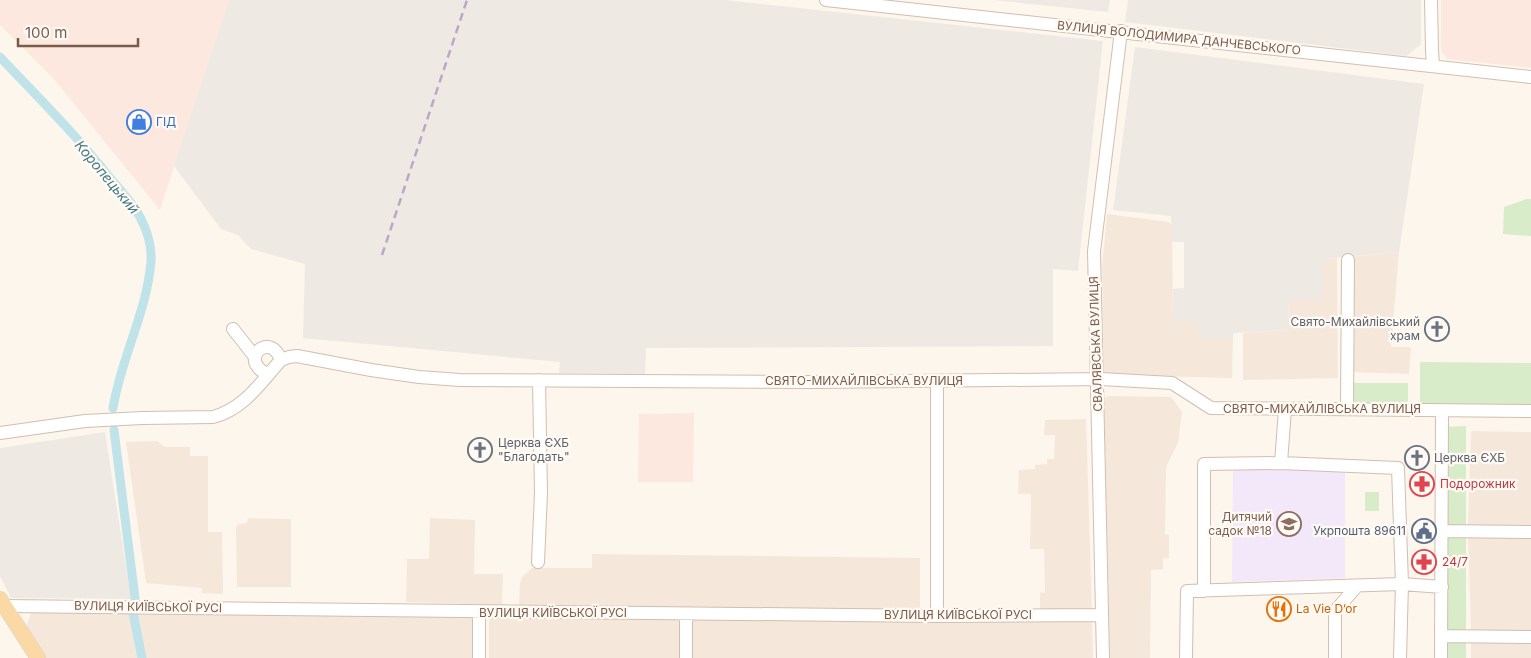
<svg xmlns="http://www.w3.org/2000/svg" width="1531" height="658" font-family="Inter,sans-serif">
<style>
.residential{fill:#f5e8da}
.commercial{fill:#fde8e0}
.industrial{fill:#efe9e4}
.education{fill:#f3e8fa}
.green{fill:#d8ecc9}
.lines{fill:none;stroke-linecap:round;stroke-linejoin:round}
.canal{stroke:#bfe3e8;stroke-width:9}
.minor-casing{stroke:#d1beb0;stroke-width:14}
.major-casing{stroke:#dad1cd;stroke-width:16}
.minor{stroke:#fff;stroke-width:12}
.major{stroke:#fbd9a5;stroke-width:15}
.rail{stroke:#b9a8c9;stroke-width:2.5;stroke-dasharray:8 5;stroke-linecap:butt}
.labels{text-anchor:middle;stroke-width:4.5;stroke-linejoin:round;paint-order:stroke}
.street-label{font-size:12px;fill:#7a5c4d;stroke:#fffaf3}
.shop-label{font-size:12px;fill:#366cbe;stroke:#fffaf3;text-anchor:start}
.worship-label{font-size:12px;fill:#5b616d;stroke:#fffaf3;text-anchor:start}
.health-label{font-size:12px;fill:#be3a42;stroke:#fffaf3;text-anchor:start}
.education-label{font-size:12px;fill:#785e54;stroke:#fffaf3;text-anchor:end}
.service-label{font-size:12px;fill:#4e5e75;stroke:#fffaf3;text-anchor:end}
.food-label{font-size:12px;fill:#c56008;stroke:#fffaf3;text-anchor:start}
.water-label{font-size:14px;font-style:italic;fill:#437c86;stroke:#fffaf3}
</style>
<rect width="100%" height="100%" fill="#fdf6ec"/>
<!-- residential -->
<path class="residential" d="M1107,214L1169,222L1172,226L1173,322L1198,320V339H1233L1232,378L1104,375L1102,268Z
M1399,252L1391,347H1411L1409,374L1350,372L1349,257Z
M1337,258L1338,378L1243,380V333L1289,330L1288,301L1324,259Z
M1109,396L1171,397L1182,412L1178,443L1167,465L1166,471L1165,534L1169,535V558H1163V569L1151,570L1150,658H1110L1104,398Z
M1086,419L1092,612H1040V592L1045,593L1044,549H1030L1031,494H1018L1019,470L1035,469V465L1047,464V459H1054L1055,435H1044L1045,420Z
M1471,431L1531,432V526L1468,525Z
M157,441L165,447H190V456H208V532H222L223,594L202,593V588L146,583L126,442Z
M248,518L291,519V587H237L236,528L238,524L247,523Z
M430,518L475,520L474,574H503L502,605L406,602L407,559H429Z
M1468,535L1531,536V631H1471Z
M592,554L920,558V612L519,606L520,583L522,577L532,568H592Z
M129,612L138,658H46L26,628L31,613Z
M136,612L474,617L475,658H145Z
M489,617L681,619V658H489Z
M693,620L1092,622L1093,658H693Z
M1471,641H1531V658H1471Z"/>
<!-- commercial -->
<path class="commercial" d="M0,0H229L160,210L54,79L0,25Z
M1441,0H1531V68L1447,59L1441,50Z
M694,413L693,482H638L639,414Z"/>
<!-- industrial -->
<path class="industrial" d="M229,0H725L1103,41L1078,271L1053,269V346L646,348L645,374L559,373L560,362L303,338L305,264L251,249L238,235L221,229L174,166Z
M993,0H1110L1108,12Z
M1128,0H1421V44L1406,56L1125,22Z
M1135,47L1424,84L1399,252L1324,259L1322,299L1288,301L1289,330L1233,333V339H1198V321L1173,322V289L1184,288V242H1172L1171,216L1113,210Z
M105,432L131,599L11,598L0,576V448Z"/>
<!-- education -->
<path class="education" d="M1233,467L1345,469V578L1232,582Z"/>
<!-- green -->
<path class="green" d="M1527,199H1531V236L1503,234L1504,207Z
M1420,362L1531,363V407L1420,408Z
M1349,383H1408V408L1349,407Z
M1466,426V658H1444V427Z
M1365,492H1379V511H1365Z"/>
<g class="lines">
<!-- canal -->
<path class="canal" d="M0,57C38,97 76,135 110,178C120,190 133,203 140,217C147,230 152,247 151,261C147,312 121,358 113,408
M114,430L135,598
M133,613L142,658"/>
<defs>
<path id="minor" d="M826,0L1531,77
M1431,0L1432,50L1433,66
M233,329L255,357
M268,374C264,372 260,371 258,367C246,354 271,333 281,360
M1285,409L1281,463L1398,468L1402,584L1442,587
M1347,409L1348,260
M0,433L85,421L142,418L213,417C244,409 261,382 281,360L289,357L297,356L371,370L419,377L460,380L814,382L1101,379L1172,383L1211,408L1531,411
M1441,531L1531,532
M538,562L541,493L539,380
M1204,591V464L1281,463
M4,606L937,616L1102,615
M479,612V658
M937,616V381
M1441,636L1531,637
M686,658V614
M1103,658L1094,251L1121,31
M1186,658L1187,591L1402,584L1400,658
M1335,658V611L1357,586
M1441,658L1442,410"/>
<path id="major" d="M0,599L38,658"/>
</defs>
<!-- minor casing -->
<use href="#minor" class="minor-casing"/>
<!-- major casing -->
<use href="#major" class="major-casing"/>
<!-- minor -->
<use href="#minor" class="minor"/>
<!-- major -->
<use href="#major" class="major"/>
<!-- rail -->
<path class="rail" d="M382,255L467,0"/>
</g>
<!-- icons -->
<defs>
<symbol id="shop-ring" viewBox="-11 -11 22 22"><circle r="9.5" fill="#fffaf3" stroke="#3f7fe0" stroke-width="1.5"/><path d="M-5-2.5h2.3a2.7 3.5 0 0 1 5.4 0H5L5.5 6h-11ZM-1.5-2.5h3a1.5 2.3 0 0 0-3 0Z" fill="#3f7fe0"/></symbol>
<symbol id="church-ring" viewBox="-11 -11 22 22"><circle r="9.5" fill="#fffaf3" stroke="#6b7280" stroke-width="1.5"/><path d="M-1.2-6h2.4v3.5h3.3v2.4h-3.3V6h-2.4V-.1h-3.3v-2.4h3.3Z" fill="#6b7280"/></symbol>
<symbol id="pharmacy-ring" viewBox="-11 -11 22 22"><circle r="9.5" fill="#fffaf3" stroke="#e0444e" stroke-width="1.5"/><path d="M-2-6h4v4h4v4h-4v4h-4v-4h-4v-4h4Z" fill="#e0444e"/></symbol>
<symbol id="school-ring" viewBox="-11 -11 22 22"><circle r="9.5" fill="#fffaf3" stroke="#8d6e63" stroke-width="1.5"/><path d="M0-5L7-2L0 1L-7-2ZM-4 1L0 2.5L4 1V4Q0 6-4 4Z" fill="#8d6e63"/></symbol>
<symbol id="civic-ring" viewBox="-11 -11 22 22"><circle r="9.5" fill="#fffaf3" stroke="#5c6f8a" stroke-width="1.5"/><path d="M-.6-6.5H3V-4.5H.6V-3L4-1V1h2V6H-6V1h2V-1L-.6-3ZM-1.2 2.5V6h2.4V2.5Z" fill="#5c6f8a"/></symbol>
<symbol id="restaurant-ring" viewBox="-11 -11 22 22"><circle r="9.5" fill="#fffaf3" stroke="#e8710a" stroke-width="1.5"/><path d="M-5-6h1v4h1v-4h1v4h1v-4h1v5L-1.5 .5V6h-2V.5L-5-1ZM5-6V6H3V1.5H1.5Q1.5-4 5-6Z" fill="#e8710a"/></symbol>
</defs>
<g fill-rule="evenodd">
<use href="#shop-ring" x="125" y="108" width="28" height="28"/>
<use href="#church-ring" x="1423" y="315" width="28" height="28"/>
<use href="#church-ring" x="466" y="436" width="28" height="28"/>
<use href="#church-ring" x="1403" y="444" width="28" height="28"/>
<use href="#pharmacy-ring" x="1408" y="470" width="28" height="28"/>
<use href="#school-ring" x="1275" y="510" width="28" height="28"/>
<use href="#civic-ring" x="1410" y="517" width="28" height="28"/>
<use href="#pharmacy-ring" x="1410" y="548" width="28" height="28"/>
<use href="#restaurant-ring" x="1265" y="595" width="28" height="28"/>
</g>
<g class="labels">
<!-- street labels -->
<g class="street-label">
<text transform="translate(1179 38) rotate(6)" y="4">ВУЛИЦЯ ВОЛОДИМИРА ДАНЧЕВСЬКОГО</text>
<text transform="translate(1096 344) rotate(-92)" y="4">СВАЛЯВСЬКА ВУЛИЦЯ</text>
<text x="864" y="385">СВЯТО-МИХАЙЛІВСЬКА ВУЛИЦЯ</text>
<text x="1322" y="413">СВЯТО-МИХАЙЛІВСЬКА ВУЛИЦЯ</text>
<text transform="translate(148 607) rotate(1)" y="4">ВУЛИЦЯ КИЇВСЬКОЇ РУСІ</text>
<text x="553" y="617">ВУЛИЦЯ КИЇВСЬКОЇ РУСІ</text>
<text x="958" y="619">ВУЛИЦЯ КИЇВСЬКОЇ РУСІ</text>
</g>
<!-- shop labels -->
<g class="shop-label">
<text x="156" y="126">ГІД</text>
</g>
<!-- worship labels -->
<g class="worship-label">
<text x="1420" y="326" text-anchor="end">Свято-Михайлівський<tspan x="1420" dy="14">храм</tspan></text>
<text x="498" y="447">Церква ЄХБ<tspan x="498" dy="14">"Благодать"</tspan></text>
<text x="1434" y="462">Церква ЄХБ</text>
</g>
<!-- health labels -->
<g class="health-label">
<text x="1440" y="488">Подорожник</text>
<text x="1442" y="566">24/7</text>
</g>
<!-- education labels -->
<g class="education-label">
<text x="1272" y="521">Дитячий<tspan x="1272" dy="14">садок №18</tspan></text>
</g>
<!-- service labels -->
<g class="service-label">
<text x="1406" y="535">Укрпошта 89611</text>
</g>
<!-- food labels -->
<g class="food-label">
<text x="1296" y="613">La Vie D‘or</text>
</g>
<!-- water labels -->
<g class="water-label">
<text transform="translate(107 177) rotate(50)" y="5">Коропецький</text>
</g>
</g>
<!-- scale -->
<path d="M18 38v8h120v-8" fill="none" stroke="#7a5c4d" stroke-width="2.5"/>
<text x="25" y="38" font-size="15" fill="#7a5c4d" stroke="#fffaf3" stroke-width="4" paint-order="stroke">100 m</text>
</svg>
